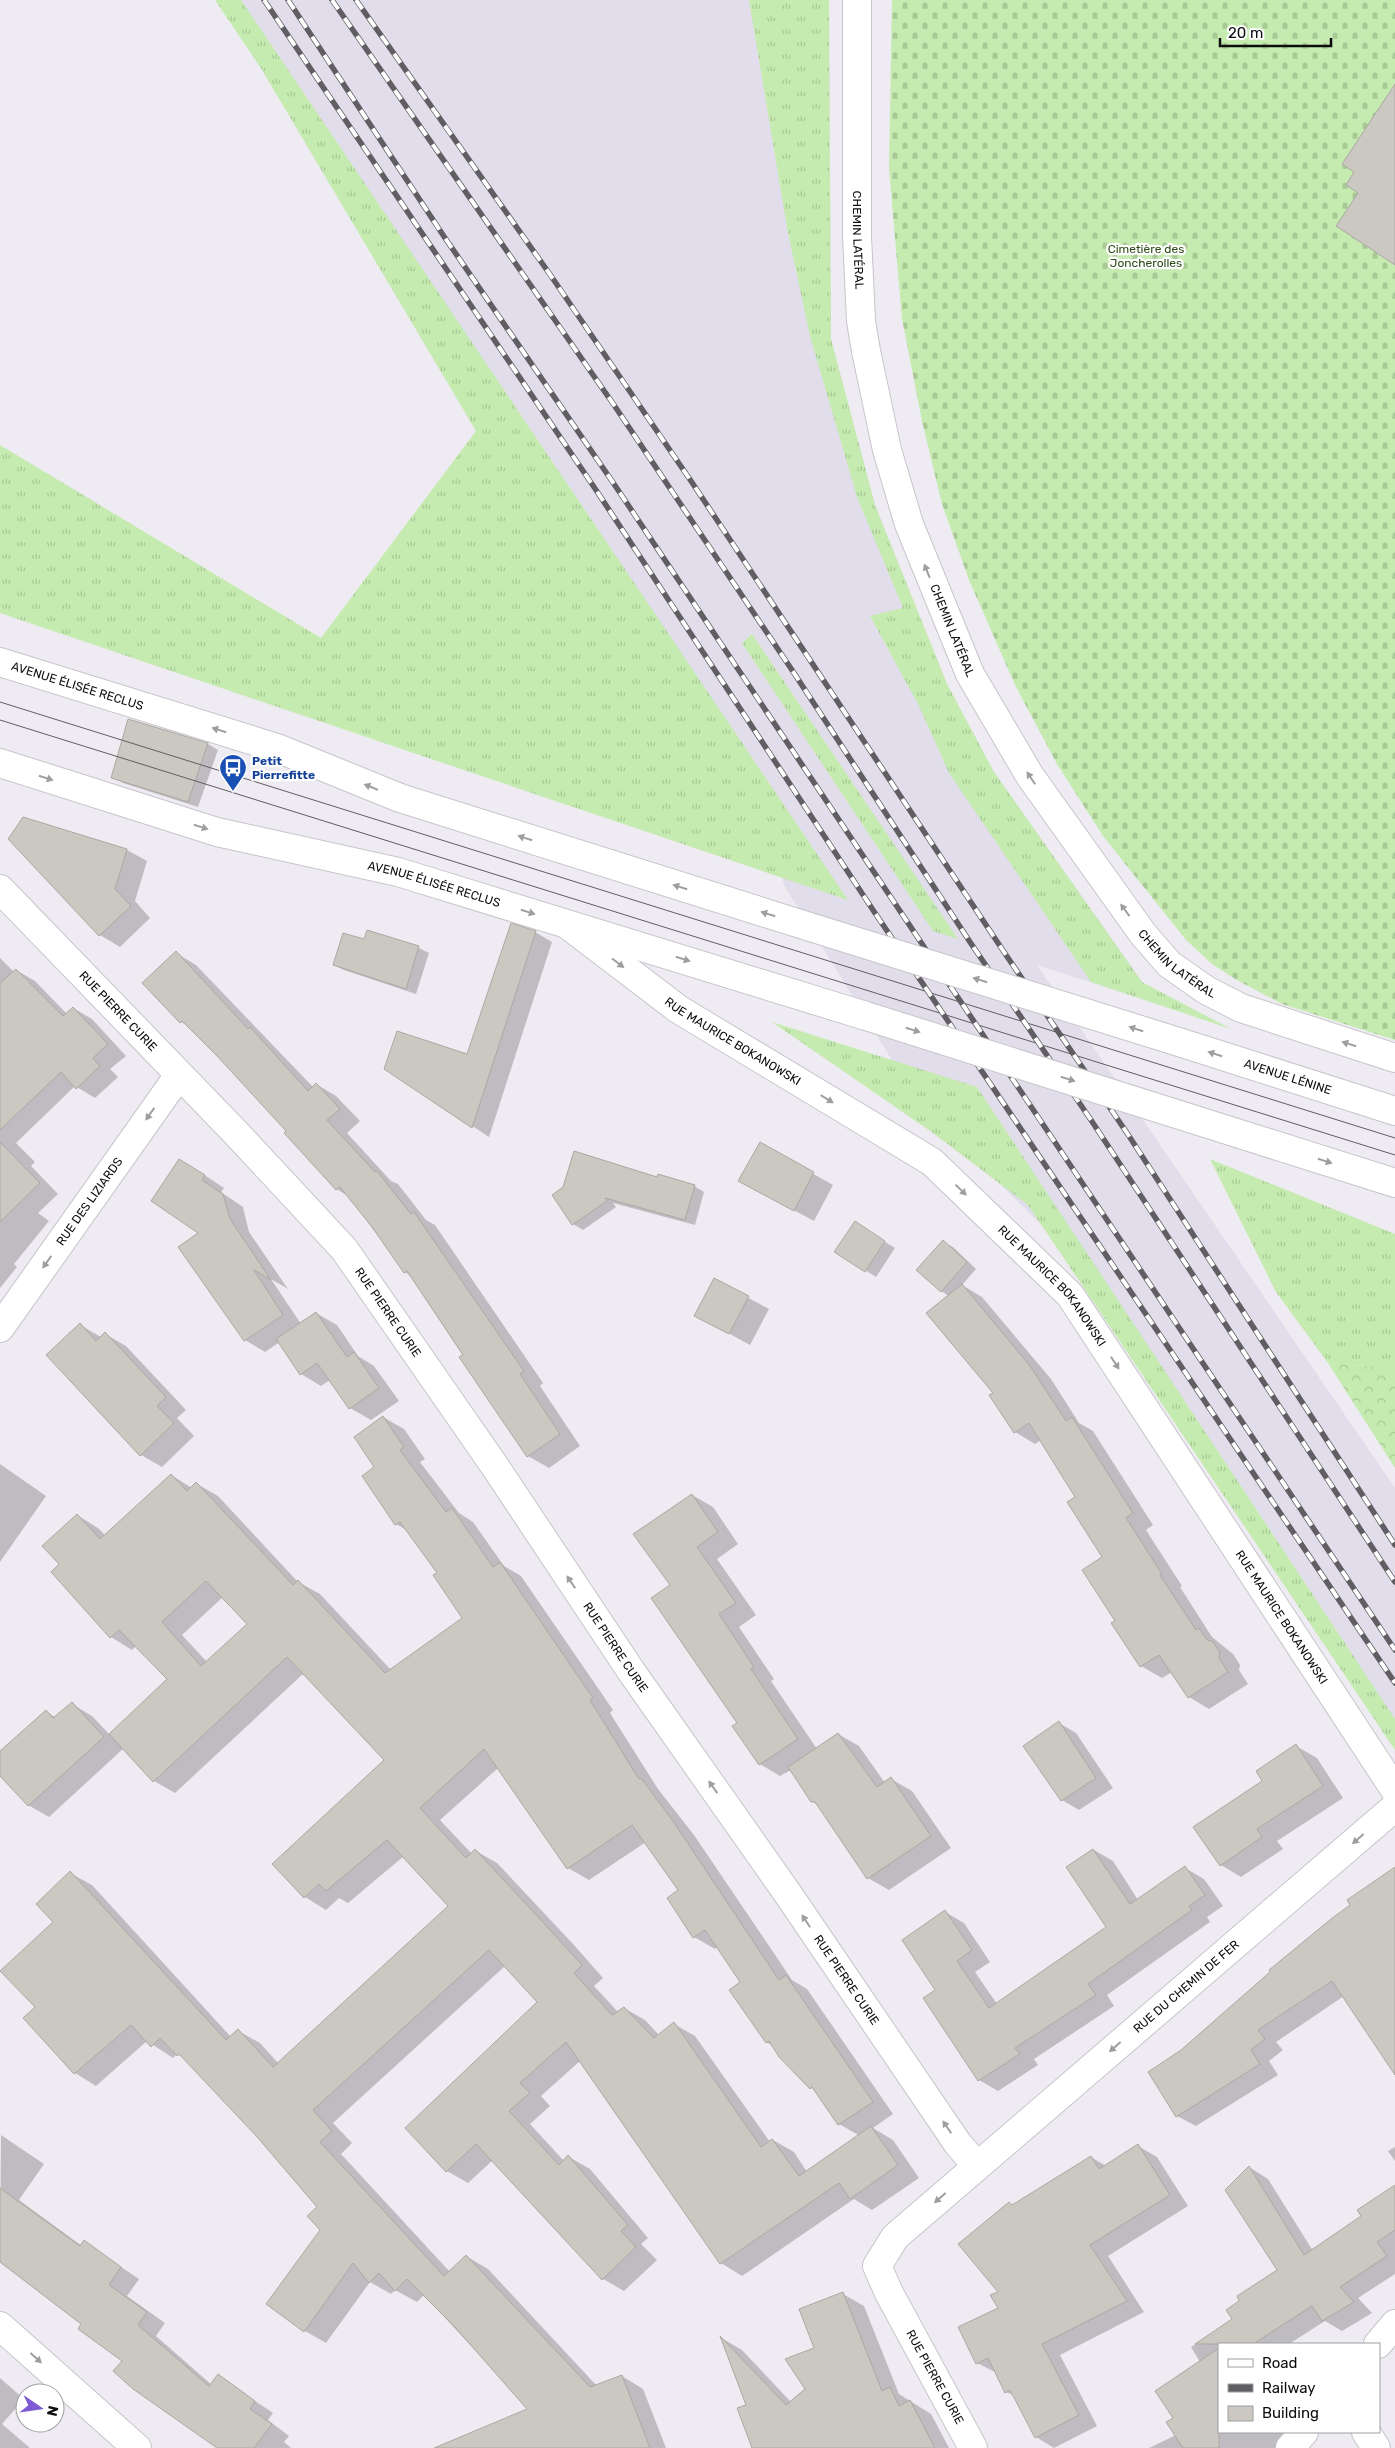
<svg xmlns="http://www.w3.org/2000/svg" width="1395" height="2448" font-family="Rubik,sans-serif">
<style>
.built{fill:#e2ddea}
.grass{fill:url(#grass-tufts)}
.forest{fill:url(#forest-crowns)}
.cemetery{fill:url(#cemetery-stones)}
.shadow{fill:#0003;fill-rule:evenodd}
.building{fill:#cbc8c2;stroke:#aba8a2;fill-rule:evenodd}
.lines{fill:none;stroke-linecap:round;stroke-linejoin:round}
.minor-casing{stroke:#c7c4ca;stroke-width:30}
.major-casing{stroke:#c7c4ca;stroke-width:30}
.minor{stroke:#fff;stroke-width:28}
.major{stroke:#fff;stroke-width:28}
.tram{stroke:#605e62;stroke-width:1}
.rail-casing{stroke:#605e62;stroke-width:5.5}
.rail{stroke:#fff;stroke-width:4;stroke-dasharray:11;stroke-linecap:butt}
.major-bridge-casing{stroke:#c7c4ca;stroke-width:30;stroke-linecap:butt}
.major-bridge{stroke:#fff;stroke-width:28}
.oneway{fill:#9e9e9f}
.labels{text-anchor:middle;stroke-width:4.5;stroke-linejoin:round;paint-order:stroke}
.street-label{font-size:12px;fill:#0d0c0e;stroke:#fff}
.park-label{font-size:12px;fill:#2c4b16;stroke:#fff}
.transit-label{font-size:12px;font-weight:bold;fill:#164399;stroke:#fff;text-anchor:start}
</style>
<defs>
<pattern id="grass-tufts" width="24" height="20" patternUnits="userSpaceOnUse" patternTransform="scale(1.25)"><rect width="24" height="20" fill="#c5ebb0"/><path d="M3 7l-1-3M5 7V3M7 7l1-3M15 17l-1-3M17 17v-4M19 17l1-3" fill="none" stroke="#a8c896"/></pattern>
<pattern id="forest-crowns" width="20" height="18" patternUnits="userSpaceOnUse" patternTransform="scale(1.25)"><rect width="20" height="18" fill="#c5ebb0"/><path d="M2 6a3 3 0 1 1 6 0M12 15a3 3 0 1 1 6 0" fill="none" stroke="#a8c896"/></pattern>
<pattern id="cemetery-stones" width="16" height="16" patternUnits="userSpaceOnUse" patternTransform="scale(1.25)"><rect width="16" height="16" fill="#c5ebb0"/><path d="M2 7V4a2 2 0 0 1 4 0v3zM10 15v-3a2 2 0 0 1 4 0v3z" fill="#a8c896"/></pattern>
</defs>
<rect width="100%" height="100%" fill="#eeecf2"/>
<!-- built -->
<path class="built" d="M223,0H829L831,339L875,505L947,684L994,772L1158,1004L1037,965L1395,1488V1721L1085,1268L919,1104L784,885L770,826Z"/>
<!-- grass -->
<path class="grass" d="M215,0H241L848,900L0,613V445L321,638L476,431L262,70Z
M749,0H829L831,339L875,505L947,684L994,772L1142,982L1231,1029L1091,982L949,773L919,706L870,616L903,608L857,497L810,336L788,233Z
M752,634L958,939L933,931L742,643Z
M772,1022L977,1087L1395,1719V1750L1028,1205L933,1133Z
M1210,1159L1395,1234V1369L1328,1363L1276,1292Z"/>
<!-- forest -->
<path class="forest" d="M1328,1363L1395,1369V1468Z"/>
<!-- cemetery -->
<path class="cemetery" d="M892,0H1395V1040L1282,1004L1235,979L1212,964L1186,940L1103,836L1057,764L1016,687L969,580L942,504L922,421L902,319L889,168Z"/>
<!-- shadow -->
<path class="shadow" d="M129,720L208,744L218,750L198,807L123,783L113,777Z
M23,818L127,850L147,861L135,901L150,918L120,947L100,935Z
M368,932L419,948L429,953L416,994L344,970L334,965L364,941Z
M535,932L552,942L489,1137L386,1069L468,1055Z
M176,953L196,965L313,1087L316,1084L336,1096L360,1121L347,1133L391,1181L398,1184L426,1220L435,1225L543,1383L540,1386L580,1446L549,1468L528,1456L412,1277L405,1272L349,1197L337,1189L288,1131L191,1028L181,1022Z
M0,958L14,972L16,970L35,981L67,1014L73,1008L92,1019L126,1056L110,1069L118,1077L95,1098L75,1086L16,1143L35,1162L31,1166L58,1194L38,1213L49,1221L14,1264L17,1267L0,1288Z
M760,1144L833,1185L814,1221L760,1192Z
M200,1172L224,1188L221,1192L243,1207L249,1232L288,1289L271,1279L301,1324L316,1313L337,1325L358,1356L374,1366L399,1401L371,1420L350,1408L330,1380L321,1386L301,1374L280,1342L265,1352L245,1340L180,1247L200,1233Z
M657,1179L694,1186L704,1192L695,1225L613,1203L616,1207L583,1230L573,1224L553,1195Z
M864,1229L895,1248L876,1277L836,1251Z
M943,1242L953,1247L976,1269L962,1285L982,1297L1051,1379L1079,1423L1093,1431L1153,1525L1146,1530L1182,1586L1180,1587L1212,1637L1233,1654L1240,1665L1239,1670L1248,1684L1209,1709L1189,1697L1172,1672L1162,1678L1141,1666L1113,1624L1117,1621L1104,1557L1076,1497L1041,1440L1035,1444L1015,1432L949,1296L941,1291Z
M715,1280L769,1309L750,1345L717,1327Z
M80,1325L101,1337L105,1334L126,1346L186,1410L177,1418L194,1436L162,1467L141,1455Z
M383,1417L404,1429L425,1459L420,1462L459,1513L473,1522L504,1566L521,1576L613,1710L610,1713L658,1789L694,1835L792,1980L807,1989L893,2114L873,2128L893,2140L919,2178L872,2210L854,2199L742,2276L721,2263L580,2061L541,2096L550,2106L530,2124L564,2161L569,2157L590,2169L648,2238L641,2244L657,2260L624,2291L603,2279L493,2160L468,2183L447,2171L539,2002L505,1966L333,2123L352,2143L341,2154L450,2272L466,2256L488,2269L597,2386L622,2376L643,2389L666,2448H477L529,2409L424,2295L417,2302L395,2290L391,2294L370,2282L326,2343L305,2331L268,2304L322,2230L319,2207L273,2152L185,2059L177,2054L173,2058L147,2041L96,2086L75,2073L24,2018L36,2007L54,1922L70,1873L92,1885L231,2037L238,2031L260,2043L279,2064L450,1906L404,1856L348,1903L339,1898L326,1910L305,1897L274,1865L385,1760L304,1673L175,1793L154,1781L124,1748L49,1817L28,1805L0,1775V1753L46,1711L56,1718L72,1704L92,1716L110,1735L168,1680L136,1646L132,1650L111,1637L52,1572L60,1564L77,1515L98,1528L106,1536L171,1475L192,1488L197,1484L218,1496L298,1582L320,1594L391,1670L464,1619L438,1573L408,1531L396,1524L376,1468ZM223,1597L249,1624L207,1662L182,1635ZM498,1768L568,1868L589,1880L646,1842L679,1891L694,1937L715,1949L718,1947L742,1982L766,2042L773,2046L811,2088L817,2091L839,2124L860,2136L807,2172L794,2152L773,2140L770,2142L695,2036L674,2024L660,2036L645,2020L624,2008L618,2012L594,1986L603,1978L574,1945L497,1863L476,1851L472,1854L440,1820Z
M0,1464L46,1496L0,1562Z
M692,1495L713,1507L738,1544L717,1559L756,1615L739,1627L774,1679L771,1681L817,1749L838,1734L859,1746L885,1783L891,1779L912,1791L951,1848L889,1890L868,1878L819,1806L812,1801L791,1770L780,1776L760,1764L739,1724L672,1586Z
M1059,1723L1076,1733L1113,1788L1079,1810L1062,1800Z
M1296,1746L1317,1758L1343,1798L1277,1841L1283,1849L1241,1877L1221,1865L1264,1782Z
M1094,1850L1113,1861L1138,1900L1185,1868L1204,1879L1223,1906L1207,1917L1210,1922L1107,1995L1114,2006L1034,2059L1038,2065L998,2091L979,2080L925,1998L937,1990L945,1912L964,1923L990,1962L975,1972L997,2004L1107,1927Z
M1395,1872V2062L1344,1996L1276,2042L1283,2050L1269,2061L1278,2075L1196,2126L1177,2116L1182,2051Z
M1,2135L44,2164L19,2200L82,2246L84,2242L139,2279L127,2296L165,2323L156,2336L212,2385L218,2376L273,2413L268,2420L289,2436L284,2442L291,2448H219L82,2324L0,2261Z
M1138,2146L1157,2157L1188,2206L1108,2256L1144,2312L1060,2355L1097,2426L1054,2448L1036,2437L1015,2396L1006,2392L997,2373L977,2363L1000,2308L1013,2206L1091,2157L1106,2166Z
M1395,2147V2161L1388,2151Z
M1249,2167L1268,2179L1313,2251L1362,2217L1395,2186V2274L1358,2298L1372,2313L1342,2331L1325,2321L1289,2344H1219V2432H1295L1297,2435L1276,2448H1149L1176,2435L1174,2418L1200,2362L1191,2347L1234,2319L1279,2271Z
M843,2294L864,2306L899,2394L931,2414L949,2448H753L748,2406L723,2339L742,2350L791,2402L807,2389L816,2349Z
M0,2378L24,2399L2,2424L30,2448H0Z"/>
<!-- building -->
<path class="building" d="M1395,84V265L1336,226L1358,193L1346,185L1354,172L1342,164Z
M128,719L208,743L188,802L111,778Z
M23,817L127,849L115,889L131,906L99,936L8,839Z
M511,923L536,931L472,1128L384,1069L397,1031L467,1054Z
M367,930L419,946L406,989L333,965L343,933L364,939Z
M176,951L248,1029L250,1027L308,1091L316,1083L340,1109L327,1120L375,1172L377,1171L411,1214L414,1212L524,1371L520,1374L560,1434L527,1457L459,1357L463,1355L407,1271L404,1273L372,1227L340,1187L336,1190L284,1133L286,1131L218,1057L182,1021L180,1023L142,983Z
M16,969L63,1016L73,1007L108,1044L93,1058L100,1066L76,1089L61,1072L0,1130V983Z
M0,1142L40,1183L0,1222Z
M760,1142L814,1172L794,1211L738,1181Z
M574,1151L657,1177L658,1174L695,1185L685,1220L605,1198L607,1201L572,1225L552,1195L563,1187Z
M179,1159L205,1175L202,1180L223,1194L230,1219L271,1280L254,1270L283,1315L244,1341L178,1247L198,1233L151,1201Z
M855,1221L885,1241L865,1272L834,1252Z
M943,1240L967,1262L941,1292L916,1270Z
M714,1278L749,1296L729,1334L694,1316Z
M962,1284L1030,1366L1066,1421L1072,1417L1133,1513L1126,1518L1162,1574L1160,1575L1196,1630L1199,1628L1207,1640L1212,1641L1220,1652L1219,1658L1228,1672L1188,1698L1159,1655L1140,1667L1111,1623L1115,1621L1082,1570L1102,1557L1067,1502L1075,1497L1029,1423L1014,1433L989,1395L993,1393L926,1313Z
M316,1312L347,1357L354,1352L379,1388L349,1409L317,1363L300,1375L276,1339Z
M80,1323L96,1341L105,1332L166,1397L157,1406L174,1423L140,1456L46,1355Z
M383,1416L404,1447L400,1450L446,1512L452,1508L493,1567L500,1562L593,1698L590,1700L639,1779L641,1778L673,1821L779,1980L786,1975L873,2102L838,2125L812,2087L810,2089L779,2057L769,2041L766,2043L729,1990L740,1982L705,1930L693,1938L667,1898L678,1890L632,1825L567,1869L484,1749L420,1808L466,1858L475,1849L552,1932L582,1965L574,1973L612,2015L624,2007L654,2038L674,2022L761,2147L772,2139L799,2176L871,2126L898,2165L850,2199L839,2183L720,2264L566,2042L520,2083L530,2093L509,2111L559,2165L568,2155L628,2225L621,2231L636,2247L602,2280L476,2144L446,2172L405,2128L537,2002L489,1950L313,2110L332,2131L320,2142L444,2276L466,2255L590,2387L622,2375L650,2448H434L527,2409L455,2327L407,2279L395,2291L379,2273L369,2283L353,2263L304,2332L266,2304L320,2230L307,2216L317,2207L258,2138L179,2054L177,2056L160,2038L151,2047L131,2025L74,2074L23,2018L35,2007L0,1971L53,1922L36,1904L70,1871L226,2040L238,2029L273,2067L448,1906L387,1840L326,1891L319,1884L304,1898L272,1864L384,1760L287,1657L153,1782L109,1734L167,1679L119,1630L110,1638L51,1572L59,1564L42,1546L77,1514L100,1539L171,1474L187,1491L196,1482L293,1585L298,1580L385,1673L462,1618L433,1575L437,1573L400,1522L395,1525L362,1476L374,1467L354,1437ZM206,1581L247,1624L201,1666L162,1622Z
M692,1494L718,1532L697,1547L736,1603L719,1614L754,1667L751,1669L798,1739L759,1765L732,1726L737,1723L651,1598L670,1585L633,1534Z
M72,1702L104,1737L28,1806L0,1776V1751L46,1710L53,1718Z
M1059,1721L1096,1778L1061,1801L1023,1746Z
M838,1733L877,1787L891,1777L931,1836L867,1879L815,1802H811L788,1767Z
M1296,1744L1323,1786L1257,1829L1262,1837L1220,1866L1193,1827L1262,1781L1256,1771Z
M1093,1849L1130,1904L1185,1866L1205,1895L1189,1906L1192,1910L1088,1984L1096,1995L1015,2048L1020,2054L978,2081L923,1998L935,1990L902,1940L945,1910L972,1950L957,1961L989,2008L1106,1927L1066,1867Z
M1395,1867V2075L1332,1981L1258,2030L1265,2039L1251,2050L1260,2064L1176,2117L1148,2072L1181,2050L1270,1972L1269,1970L1331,1919L1350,1905L1347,1900Z
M1138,2144L1170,2195L1090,2245L1127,2301L1042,2344L1079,2415L1035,2438L1010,2390L1005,2393L988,2358L976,2364L958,2327L998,2308L990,2295L998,2292L958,2244L1009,2202L1012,2205L1091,2156L1099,2169Z
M1249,2166L1304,2255L1361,2216L1357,2210L1395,2185V2230L1377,2242L1387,2256L1340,2287L1354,2302L1322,2321L1312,2306L1253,2344H1195L1232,2319L1226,2310L1239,2301L1237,2296L1277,2270L1225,2190Z
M0,2188L80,2246L84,2240L121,2267L109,2285L147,2312L138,2325L209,2386L218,2374L255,2401L250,2409L272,2424L254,2448H217L133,2389L113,2371L122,2361L78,2329L81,2324L0,2262Z
M843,2292L882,2391L890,2387L899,2406L910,2400L935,2448H752L737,2408L746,2405L720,2336L786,2405L805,2389L785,2359L814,2348L799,2309Z
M1219,2348V2448H1183L1166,2422L1173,2418L1155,2391Z"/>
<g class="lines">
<defs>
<g id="minor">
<path id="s1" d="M857,0V236L861,321L866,351L887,450L909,524L970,674L1030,776L1143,934L1169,964L1206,990L1241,1008L1395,1058"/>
<path id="s2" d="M0,889L236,1133L344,1249L494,1465L631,1671L788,1894L958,2144L977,2166"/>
<path id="s3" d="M568,925L678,1009L932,1162L1070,1295L1395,1790"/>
<path id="s4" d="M0,1328L179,1075"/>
<path d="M0,2326L137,2448"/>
<path d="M1378,2344L1395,2324"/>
<path d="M1366,2432L1376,2448"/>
<path id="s5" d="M973,2448L889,2293L877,2266L895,2237L1395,1807"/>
<path d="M1290,2448L1304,2432"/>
</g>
<g id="major">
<path id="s6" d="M0,662L277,748L400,798L810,927"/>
<path id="s7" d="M0,763L217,832L398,872L866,1016"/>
<path id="s8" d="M1182,1043L1395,1111"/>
<path d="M1243,1135L1395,1183"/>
</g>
</defs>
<!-- minor casing -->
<use href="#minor" class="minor-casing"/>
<!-- major casing -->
<use href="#major" class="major-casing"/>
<!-- minor -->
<use href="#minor" class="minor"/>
<!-- major -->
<use href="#major" class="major"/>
<!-- tram -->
<path class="tram" d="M0,702L1395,1138
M0,720L1395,1155"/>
<defs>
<path id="rail" d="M264,0L596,490L875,913L1395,1683
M288,0L443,235L612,481L1395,1650
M332,0L614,405L792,670L970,942L1091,1120L1395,1582
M356,0L549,273L691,481L1006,955L1127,1133L1395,1545"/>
</defs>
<!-- rail casing -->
<use href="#rail" class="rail-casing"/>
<!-- rail -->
<use href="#rail" class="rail"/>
<defs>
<path id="major-bridge" d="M810,927L1182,1043
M866,1016L1243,1135"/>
</defs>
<!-- major-bridge casing -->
<use href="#major-bridge" class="major-bridge-casing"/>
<!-- major-bridge -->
<use href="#major-bridge" class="major-bridge"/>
</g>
<!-- one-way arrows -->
<defs><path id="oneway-solid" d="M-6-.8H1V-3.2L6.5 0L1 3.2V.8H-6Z" transform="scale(1.25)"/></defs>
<g class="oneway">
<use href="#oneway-solid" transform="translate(927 571) rotate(-112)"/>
<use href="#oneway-solid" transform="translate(219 730) rotate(-163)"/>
<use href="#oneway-solid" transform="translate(46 778) rotate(18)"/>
<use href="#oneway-solid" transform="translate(1031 778) rotate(-124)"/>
<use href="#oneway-solid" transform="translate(371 787) rotate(-158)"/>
<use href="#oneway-solid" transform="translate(201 827) rotate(17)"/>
<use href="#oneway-solid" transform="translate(525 838) rotate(-163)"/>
<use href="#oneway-solid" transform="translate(680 887) rotate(-163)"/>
<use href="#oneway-solid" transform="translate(1125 910) rotate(-126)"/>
<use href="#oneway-solid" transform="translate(528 912) rotate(17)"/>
<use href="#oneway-solid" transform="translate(768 914) rotate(-163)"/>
<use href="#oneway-solid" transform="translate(683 959) rotate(17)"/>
<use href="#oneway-solid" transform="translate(618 963) rotate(37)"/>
<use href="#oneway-solid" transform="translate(980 980) rotate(-163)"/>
<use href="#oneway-solid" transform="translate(1136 1029) rotate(-163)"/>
<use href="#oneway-solid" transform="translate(913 1030) rotate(17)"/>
<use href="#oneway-solid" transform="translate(1349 1044) rotate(-162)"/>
<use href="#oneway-solid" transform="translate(1215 1054) rotate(-162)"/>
<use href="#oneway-solid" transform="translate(1068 1079) rotate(17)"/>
<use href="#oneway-solid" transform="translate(827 1099) rotate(31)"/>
<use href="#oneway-solid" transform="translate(150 1114) rotate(125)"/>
<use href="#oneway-solid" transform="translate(1325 1161) rotate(18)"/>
<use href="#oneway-solid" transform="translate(961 1190) rotate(44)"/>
<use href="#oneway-solid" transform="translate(47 1262) rotate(125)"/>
<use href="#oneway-solid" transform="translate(1115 1363) rotate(57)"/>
<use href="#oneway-solid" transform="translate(571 1582) rotate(-124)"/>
<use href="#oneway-solid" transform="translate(713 1787) rotate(-125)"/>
<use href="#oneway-solid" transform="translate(1358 1839) rotate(139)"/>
<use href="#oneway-solid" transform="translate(806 1921) rotate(-124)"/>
<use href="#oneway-solid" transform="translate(1115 2047) rotate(139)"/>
<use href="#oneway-solid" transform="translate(947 2127) rotate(-124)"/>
<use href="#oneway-solid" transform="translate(940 2198) rotate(139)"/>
<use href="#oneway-solid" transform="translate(36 2358) rotate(42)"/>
</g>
<!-- icons -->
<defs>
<symbol id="bus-pin" viewBox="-11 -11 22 30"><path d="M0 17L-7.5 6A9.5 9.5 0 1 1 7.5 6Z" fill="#1a4fb4" stroke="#fff"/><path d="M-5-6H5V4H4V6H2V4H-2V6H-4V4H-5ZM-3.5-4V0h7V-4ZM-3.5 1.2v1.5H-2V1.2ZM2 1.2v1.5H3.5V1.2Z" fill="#fff"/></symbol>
</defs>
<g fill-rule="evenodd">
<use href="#bus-pin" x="217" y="752" width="32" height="43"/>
</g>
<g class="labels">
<!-- street labels -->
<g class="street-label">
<text dy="4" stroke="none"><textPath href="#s1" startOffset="240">CHEMIN LATÉRAL</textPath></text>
<text dy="4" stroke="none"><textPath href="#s1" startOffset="645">CHEMIN LATÉRAL</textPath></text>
<text dy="4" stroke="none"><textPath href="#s6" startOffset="81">AVENUE ÉLISÉE RECLUS</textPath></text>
<text dy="4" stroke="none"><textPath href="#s7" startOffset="451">AVENUE ÉLISÉE RECLUS</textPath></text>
<text dy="4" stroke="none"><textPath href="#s1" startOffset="1050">CHEMIN LATÉRAL</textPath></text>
<text dy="4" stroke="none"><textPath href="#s2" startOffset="170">RUE PIERRE CURIE</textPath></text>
<text dy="4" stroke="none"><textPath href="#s3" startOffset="202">RUE MAURICE BOKANOWSKI</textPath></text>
<text dy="4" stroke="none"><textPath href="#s8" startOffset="111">AVENUE LÉNINE</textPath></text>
<text dy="4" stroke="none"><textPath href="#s4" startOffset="155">RUE DES LIZIARDS</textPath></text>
<text dy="4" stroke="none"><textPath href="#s3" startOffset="608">RUE MAURICE BOKANOWSKI</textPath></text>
<text dy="4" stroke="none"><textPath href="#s2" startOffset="575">RUE PIERRE CURIE</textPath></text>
<text dy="4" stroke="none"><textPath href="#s3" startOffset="1012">RUE MAURICE BOKANOWSKI</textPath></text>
<text dy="4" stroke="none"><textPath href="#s2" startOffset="980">RUE PIERRE CURIE</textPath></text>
<text dy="4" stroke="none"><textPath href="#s2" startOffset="1385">RUE PIERRE CURIE</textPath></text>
<text dy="4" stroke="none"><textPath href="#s5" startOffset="624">RUE DU CHEMIN DE FER</textPath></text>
<text transform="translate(935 2377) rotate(61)" y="4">RUE PIERRE CURIE</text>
</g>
<!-- park labels -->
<g class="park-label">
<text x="1146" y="253">Cimetière des<tspan x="1146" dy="14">Joncherolles</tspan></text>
</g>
<!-- transit labels -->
<g class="transit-label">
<text x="252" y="765">Petit<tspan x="252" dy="14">Pierrefitte</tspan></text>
</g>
</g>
<!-- legend -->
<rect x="1218" y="2343" width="162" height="90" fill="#ffffff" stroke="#9e9e9f"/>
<rect x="1228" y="2359" width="25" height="8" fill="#ffffff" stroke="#9e9e9f"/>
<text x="1262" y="2368" font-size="15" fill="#0d0c0e">Road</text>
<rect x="1228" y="2384" width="25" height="8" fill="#605e62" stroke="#9e9e9f"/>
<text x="1262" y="2393" font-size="15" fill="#0d0c0e">Railway</text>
<rect x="1228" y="2406" width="25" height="15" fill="#cbc8c2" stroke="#9e9e9f"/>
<text x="1262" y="2418" font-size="15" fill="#0d0c0e">Building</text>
<!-- north arrow -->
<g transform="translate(40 2408) rotate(103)"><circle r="24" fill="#ffffff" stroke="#9e9e9f"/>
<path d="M0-4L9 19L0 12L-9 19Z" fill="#7e5ad5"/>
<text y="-8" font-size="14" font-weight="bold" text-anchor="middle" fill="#0d0c0e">N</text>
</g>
<!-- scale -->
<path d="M1220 38v8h111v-8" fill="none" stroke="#0d0c0e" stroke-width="2.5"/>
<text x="1228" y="38" font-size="15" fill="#0d0c0e" stroke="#ffffff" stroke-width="4" paint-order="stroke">20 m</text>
</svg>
